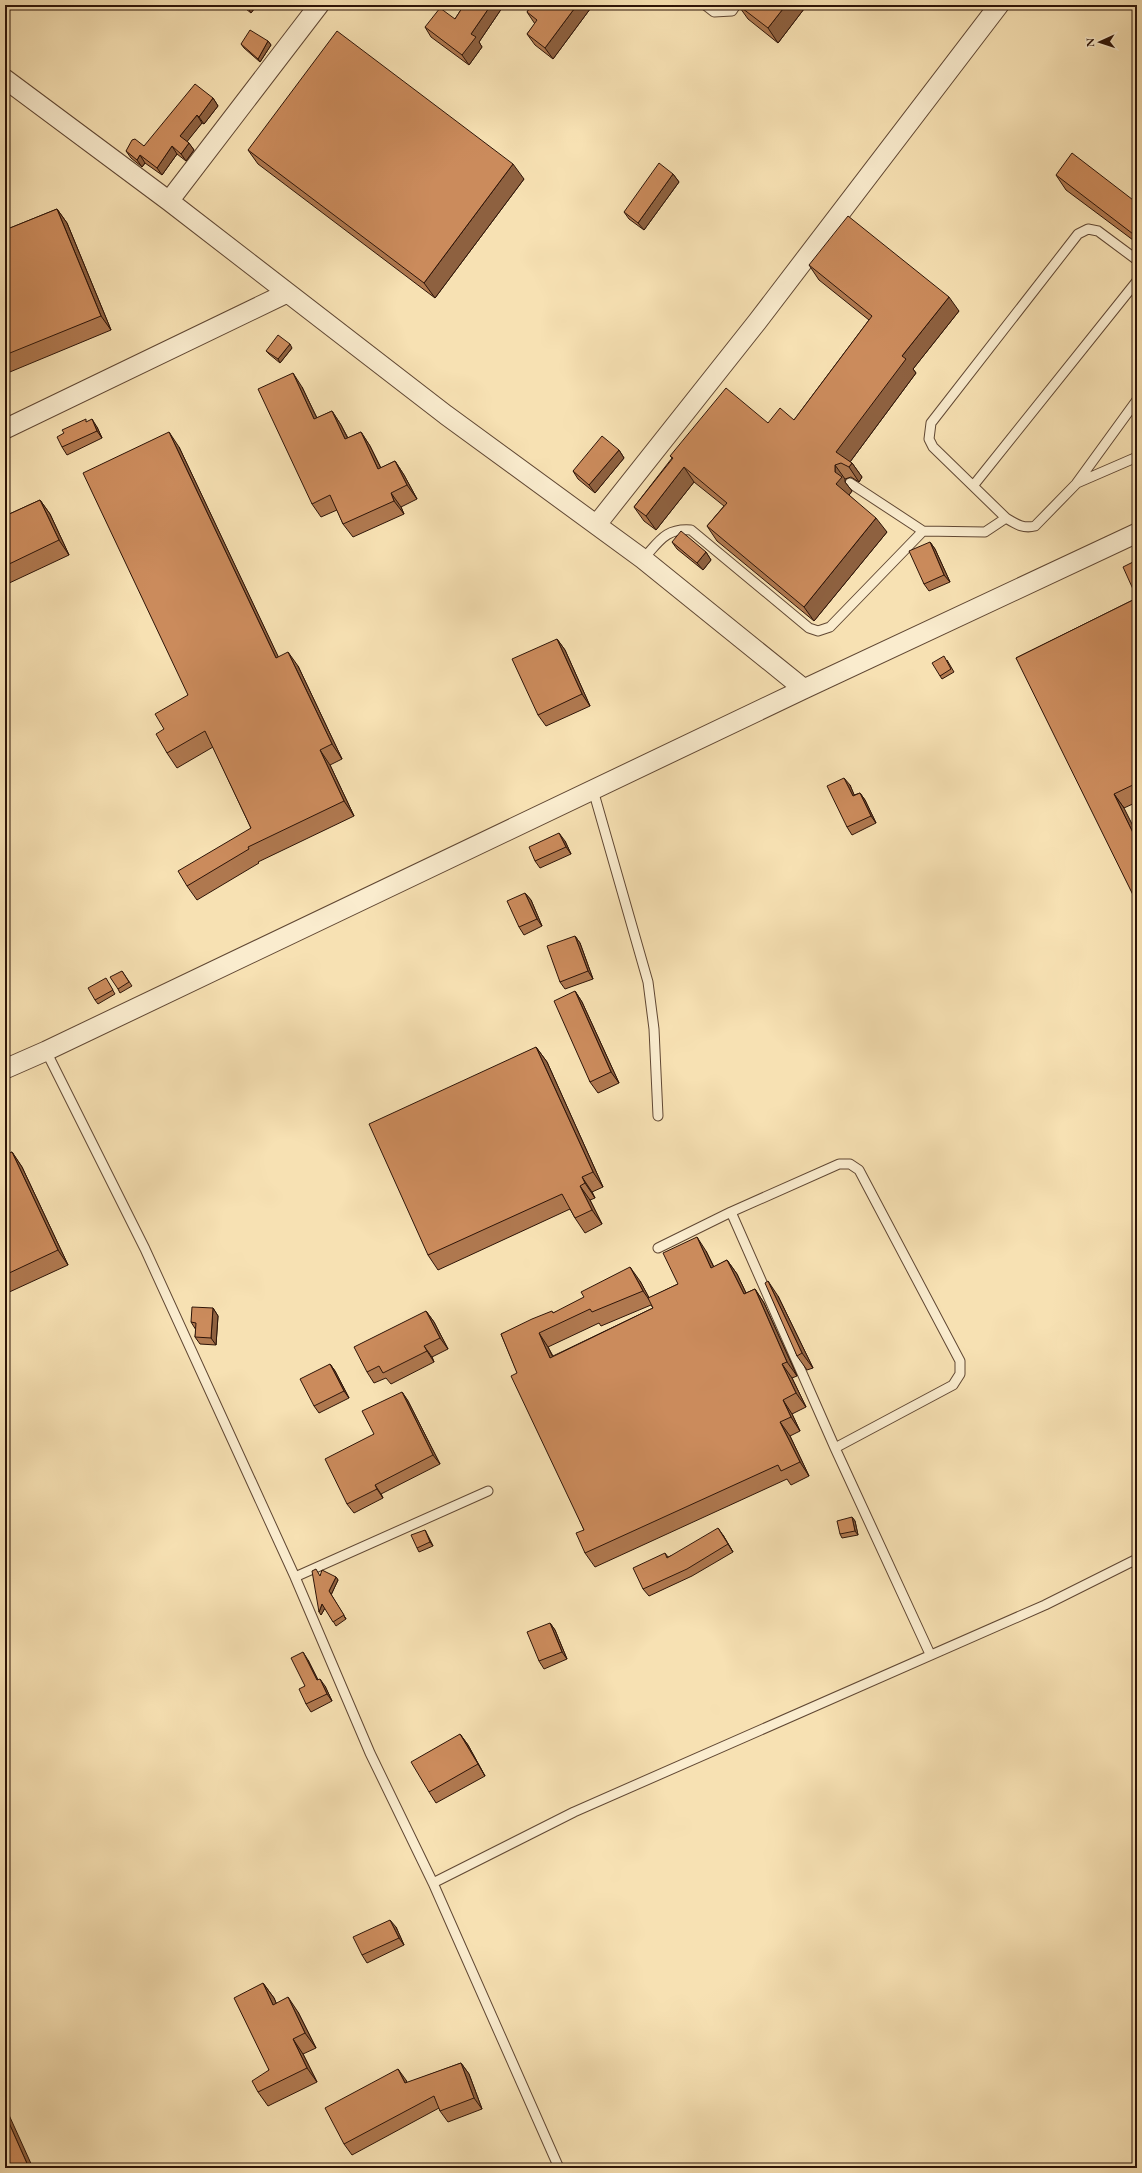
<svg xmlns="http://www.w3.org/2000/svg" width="1142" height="2173" font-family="'EB Garamond',serif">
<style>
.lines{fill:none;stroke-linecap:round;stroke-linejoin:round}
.service-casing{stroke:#604733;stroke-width:11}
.minor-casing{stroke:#604733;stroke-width:21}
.service{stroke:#faecce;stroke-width:9}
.minor{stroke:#faecce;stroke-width:19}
.wall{fill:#af784f;stroke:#2d1408;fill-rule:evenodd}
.shaded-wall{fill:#8e6140;stroke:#2d1408}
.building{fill:#cb8b5c;stroke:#2d1408}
</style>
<rect width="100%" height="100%" fill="#f7e1b3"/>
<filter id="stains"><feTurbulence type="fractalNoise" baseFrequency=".005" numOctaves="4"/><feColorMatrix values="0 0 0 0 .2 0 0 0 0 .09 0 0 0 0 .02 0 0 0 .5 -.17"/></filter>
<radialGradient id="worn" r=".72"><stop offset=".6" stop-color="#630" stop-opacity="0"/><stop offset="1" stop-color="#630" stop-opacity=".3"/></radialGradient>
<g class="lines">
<defs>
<path id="service" d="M705,5L714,12L732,11L736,5
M1137,260L1098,231L1088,229L1078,234L931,423L929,439L933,447L1006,518C1016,524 1023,529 1035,526L1076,484L1137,400
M850,483L923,531
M1077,483L1137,457
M973,486L1137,281
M643,559C659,542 665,528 691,530L809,628L818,631L830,627L923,531L985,532L1006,518
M593,790L648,982L654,1029L658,1116
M46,1051L145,1249L295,1577L370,1753L433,1883L559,2168
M731,1212L835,1448L930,1654
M658,1248L731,1212L839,1164H850L859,1170L960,1361V1374L953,1385L835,1448
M295,1577L488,1491
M433,1883L574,1812L1045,1605L1137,1559"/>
<path id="minor" d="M5,79L169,201L446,415L643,559L804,689
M169,201L319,5
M5,429L287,293
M597,524L757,322L999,5
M5,1069L46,1051L804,689L1137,533"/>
</defs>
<!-- service casing -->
<use href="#service" class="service-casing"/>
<!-- minor casing -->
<use href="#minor" class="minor-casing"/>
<!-- service -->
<use href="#service" class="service"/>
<!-- minor -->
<use href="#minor" class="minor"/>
</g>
<!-- wall -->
<path class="wall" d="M241,5H257L251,13Z
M464,5H504L479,42L482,47L469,65L431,37L425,27L455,19Z
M532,5H593L553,59L535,45L527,34L535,24L527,12Z
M738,5H807L778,43L748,19Z
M268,41L271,45L260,62L244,48L241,44Z
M213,98L218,106L204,124L202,123L187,141L194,150L186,161L177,154L162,175L145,163L142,167L131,158L126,151L144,146Z
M248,150L524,179L435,298L258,164Z
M673,174L679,182L644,230L629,219L624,212Z
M1056,175L1137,203V243L1066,190Z
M57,209L67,223L111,330L5,374V230Z
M809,265L959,311L913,369L916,373L850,462L852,463L862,477L859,482L851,477L845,479V482L852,491L849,495L887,532L814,621L717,541L707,526L724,506L694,482L656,530L644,521L634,507L672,458L670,456L768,423L794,420L869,320L819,280Z
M292,348L280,363L269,354L266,351Z
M302,387L317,418L332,411L341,425L348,438L361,432L370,446L381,468L395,461L404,475L417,499L401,507L404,514L353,537L343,524L337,510L321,517L312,504Z
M87,422L97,427L102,438L67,455L62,447Z
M179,447L278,657L298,666L342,759L330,765L354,816L258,862L259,863L197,900L187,886L251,828L213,747L177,768L167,753L164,729L188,695Z
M619,450L624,458L595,493L578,479L573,471Z
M40,500L50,514L69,555L5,585V516Z
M672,542L706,552L711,560L703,570L677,549Z
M930,542L935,549L950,582L929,591L924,584Z
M1137,598V802L1124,808L1016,658Z
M557,639L565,650L590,706L546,726L538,715Z
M947,660L954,672L942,679L940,676Z
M850,785L854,795L860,793L865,800L876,823L852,835L847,827Z
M565,841L571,854L540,868L535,861Z
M525,893L531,900L542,926L524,935L519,927Z
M575,936L580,943L593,979L565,989L560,982Z
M122,971L132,986L120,993L118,989Z
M108,982L115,994L98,1004L95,1000Z
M575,991L582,1002L619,1083L598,1093L590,1082Z
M536,1047L547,1062L603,1187L592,1192L595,1198L590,1200L602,1224L585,1233L575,1218L570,1209L438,1270L428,1255Z
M12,1152L22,1167L68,1265L5,1294V1155Z
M706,1251L714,1267L727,1260L737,1274L746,1293L755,1289L764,1303L797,1376L792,1378L806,1407L792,1414L800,1431L790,1436L809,1476L791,1485L787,1479L595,1567L585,1553L584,1530L501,1334L553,1313L640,1281L649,1298L678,1284ZM651,1305L653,1308L553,1356L548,1347L599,1323L601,1326Z
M778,1296L813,1368L807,1370L797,1356Z
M213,1308L218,1316L216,1345L200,1344L195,1337L196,1330L191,1322Z
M426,1311L434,1322L448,1349L432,1357L434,1362L391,1384L386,1378L374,1383L367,1372Z
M330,1364L335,1371L349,1398L319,1413L314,1406Z
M402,1392L408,1401L440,1464L381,1494L383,1498L354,1513L347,1504L374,1434Z
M852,1517L855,1521L858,1535L842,1538L840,1534Z
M425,1530L433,1546L419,1552L417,1548Z
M723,1535L733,1552L692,1576L649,1596L643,1589L665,1553L668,1557Z
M320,1576L336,1577L338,1580L331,1595L346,1619L336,1626L325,1608L321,1615Z
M550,1623L555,1630L567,1659L544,1669L539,1661Z
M308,1660L318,1680L325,1686L332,1701L311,1712L306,1704L305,1686Z
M460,1734L468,1745L485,1776L436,1803L429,1792Z
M396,1927L404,1945L367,1963L362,1955Z
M263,1983L274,1998L276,2003L298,2012L316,2048L303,2054L317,2082L268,2106L258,2092L269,2070Z
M461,2063L469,2074L482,2109L448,2122L440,2111L439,2108L352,2155L344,2144L406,2080L407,2083Z"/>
<!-- shaded-wall -->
<path class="shaded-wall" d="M246,5H257L251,13Z
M491,5H504L479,42L482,47L469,65L462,55L471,34Z
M577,5H593L553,59L545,48Z
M786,5H807L778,43L768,28Z
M268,41L271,45L260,62L258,59Z
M213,98L218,106L204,124L199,117Z
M197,115L202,123L186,143L180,136Z
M189,143L194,150L186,161L181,154Z
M172,146L177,154L162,175L157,168Z
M140,155L145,163L142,167L137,160Z
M513,164L524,179L435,298L424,283Z
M673,174L679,182L644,230L638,223Z
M57,209L67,223L111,330L101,316Z
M949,297L959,311L913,369L916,373L847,466L836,452L902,356Z
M290,344L292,348L280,363L278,359Z
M293,373L302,387L324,433L314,419Z
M332,411L341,425L355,453L345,439Z
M92,419L97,427L102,438L97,431Z
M169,432L179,447L286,673L276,658Z
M361,432L370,446L388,483L378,469Z
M619,450L624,458L595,493L589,485Z
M395,461L404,475L417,499L407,485Z
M852,463L862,477L859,482L849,467Z
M835,465L845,479V482L852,491L846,499L836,484L835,472Z
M684,467L694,482L656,530L646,516Z
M391,493L401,507L404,514L394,501Z
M40,500L50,514L69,555L59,540Z
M876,518L887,532L814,621L804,607Z
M930,542L935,549L950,582L944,575Z
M706,552L711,560L703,570L697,563Z
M557,639L565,650L590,706L582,694Z
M288,652L298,666L342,759L332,744Z
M320,750L330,765L354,816L344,801Z
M844,778L850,785L858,804L853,796Z
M860,793L865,800L876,823L871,816Z
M1114,794L1124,808L1137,834V841Z
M559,833L565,841L571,854L566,847Z
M525,893L531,900L542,926L537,919Z
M575,936L580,943L593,979L588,971Z
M575,991L582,1002L619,1083L611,1072Z
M536,1047L547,1062L603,1187L593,1172Z
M12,1152L22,1167L68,1265L58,1250Z
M582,1177L592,1192L595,1198L585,1183Z
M580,1186L590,1200L602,1224L592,1210Z
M697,1237L706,1251L721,1282L711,1268Z
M727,1260L737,1274L753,1308L744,1294Z
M630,1267L640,1281L653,1305L643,1291Z
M768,1281L778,1296L813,1368L802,1353Z
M755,1289L764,1303L797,1376L787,1362Z
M213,1308L218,1316L216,1345L211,1338Z
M426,1311L434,1322L448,1349L440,1338Z
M539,1333L548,1347L560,1372L550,1358Z
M424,1346L432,1357L434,1362L427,1351Z
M330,1364L335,1371L349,1398L344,1391Z
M782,1364L792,1378L806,1407L796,1393Z
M402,1392L408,1401L440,1464L433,1455Z
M783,1400L792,1414L800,1431L791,1417Z
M780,1422L790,1436L809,1476L800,1462Z
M375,1485L381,1494L383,1498L377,1489Z
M852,1517L855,1521L858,1535L855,1531Z
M718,1528L723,1535L733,1552Z
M425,1530L433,1546L430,1542Z
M336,1577L338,1580L331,1595L346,1619L329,1591Z
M322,1604L325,1608L321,1615L319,1612Z
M550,1623L555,1630L567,1659L562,1652Z
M303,1652L308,1660L322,1688L317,1680Z
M320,1679L325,1686L332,1701L327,1694Z
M460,1734L468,1745L485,1776L478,1764Z
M390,1920L396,1927L404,1945L399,1938Z
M263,1983L274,1998L283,2019L273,2005Z
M288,1997L298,2012L316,2048L305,2033Z
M293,2039L303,2054L317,2082L307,2068Z
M461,2063L469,2074L482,2109L474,2098Z
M398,2069L406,2080L413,2094L405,2083Z
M5,2109L9,2115L33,2168H29L5,2114Z"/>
<!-- building -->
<path class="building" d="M464,5H491L471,34L476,37L462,55L425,27L440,8L455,19Z
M532,5H577L545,48L527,34L537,20L527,12Z
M738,5H786L768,28Z
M250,30L268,41L258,59L241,44Z
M337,31L513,164L424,283L248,150Z
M195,84L213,98L199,117L197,115L180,136L189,143L181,154L172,146L157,168L140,155L137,160L126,151L132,140L135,139L144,146Z
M1072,153L1137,203V237L1056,175Z
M659,163L673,174L638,223L624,212Z
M57,209L101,316L5,355V230Z
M848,216L949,297L902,356L906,359L836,452L852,463L849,467L841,463L835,465V472L842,477L836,484L876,518L804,607L707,526L727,503L684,467L646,516L634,507L673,458L670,456L726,388L768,423L780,408L794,420L872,316L809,265Z
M278,335L290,344L278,359L266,351Z
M293,373L314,419L332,411L345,439L361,432L378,469L395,461L407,485L391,493L394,501L343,524L330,495L312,504L258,389Z
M86,419V422L92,419L97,431L62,447L57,437L64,433L62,430Z
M169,432L276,658L288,652L332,744L320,750L344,801L248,847L249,849L187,886L178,871L251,828L205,731L167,753L156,734L164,729L155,714L188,695L83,473Z
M602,436L619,450L589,485L573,471Z
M40,500L59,540L5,566V516Z
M681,531L706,552L697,563L672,542Z
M930,542L944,575L924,584L909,551Z
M1137,560V598L1123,567Z
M1137,598V783L1114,794L1137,841V903L1016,658Z
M557,639L582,694L538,715L512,659Z
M944,656L951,669L940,676L932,663Z
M844,778L853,796L860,793L871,816L847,827L827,786Z
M559,833L566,847L535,861L529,847Z
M525,893L537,919L519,927L507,901Z
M575,936L588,971L560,982L547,946Z
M122,971L129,982L118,989L110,977Z
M106,978L113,990L95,1000L88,988Z
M575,991L611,1072L590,1082L554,1001Z
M536,1047L593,1172L582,1177L585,1183L580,1186L592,1210L575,1218L562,1194L428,1255L369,1124Z
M12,1152L58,1250L5,1275V1155Z
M697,1237L711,1268L727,1260L744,1294L755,1289L787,1362L782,1364L796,1393L783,1400L791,1417L780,1422L800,1462L781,1471L778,1465L585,1553L576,1533L584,1530L511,1376L517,1373L501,1334L532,1319L552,1311L553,1313L584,1297L581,1292L630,1267L643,1291L592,1312L590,1309L539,1333L550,1358L653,1308L648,1298L678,1284L663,1253Z
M768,1281L802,1353L797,1356L765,1283Z
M192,1307L213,1308L211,1338L195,1337L196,1323L191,1322Z
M426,1311L440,1338L424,1346L427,1351L383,1373L379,1366L367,1372L354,1347Z
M330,1364L344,1391L314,1406L300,1379Z
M402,1392L433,1455L375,1485L377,1489L347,1504L325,1459L374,1434L362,1411Z
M852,1517L855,1531L840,1534L837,1521Z
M718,1528L728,1544L687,1569L643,1589L633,1568L665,1553L667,1558Z
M425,1530L430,1542L417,1548L411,1535Z
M316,1569L320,1576L322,1570L336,1577L329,1591L344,1615L333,1622L322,1604L319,1612L312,1571Z
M550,1623L562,1652L539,1661L527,1632Z
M303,1652L317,1680L320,1679L327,1694L306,1704L299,1689L305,1686L291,1658Z
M460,1734L478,1764L429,1792L411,1762Z
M390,1920L399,1938L362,1955L353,1937Z
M263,1983L273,2005L288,1997L305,2033L293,2039L307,2068L258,2092L252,2081L269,2070L234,1998Z
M461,2063L474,2098L440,2111L434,2096L344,2144L325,2108L398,2069L405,2083Z
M5,2114L29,2168H5Z"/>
<!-- margin -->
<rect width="1142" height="2173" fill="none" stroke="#f7e1b3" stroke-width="20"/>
<rect x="6" y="6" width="1130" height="2161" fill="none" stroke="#2d1408" stroke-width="2"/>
<rect x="10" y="10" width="1122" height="2153" fill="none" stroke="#2d1408"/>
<!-- north arrow -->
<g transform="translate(1100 42) rotate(267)" stroke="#faecce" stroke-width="3" paint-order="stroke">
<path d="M0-3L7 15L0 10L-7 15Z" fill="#2d1408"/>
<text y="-6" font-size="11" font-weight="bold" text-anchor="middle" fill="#2d1408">N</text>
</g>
<rect width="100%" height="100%" filter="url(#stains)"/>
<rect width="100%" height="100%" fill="url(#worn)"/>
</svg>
